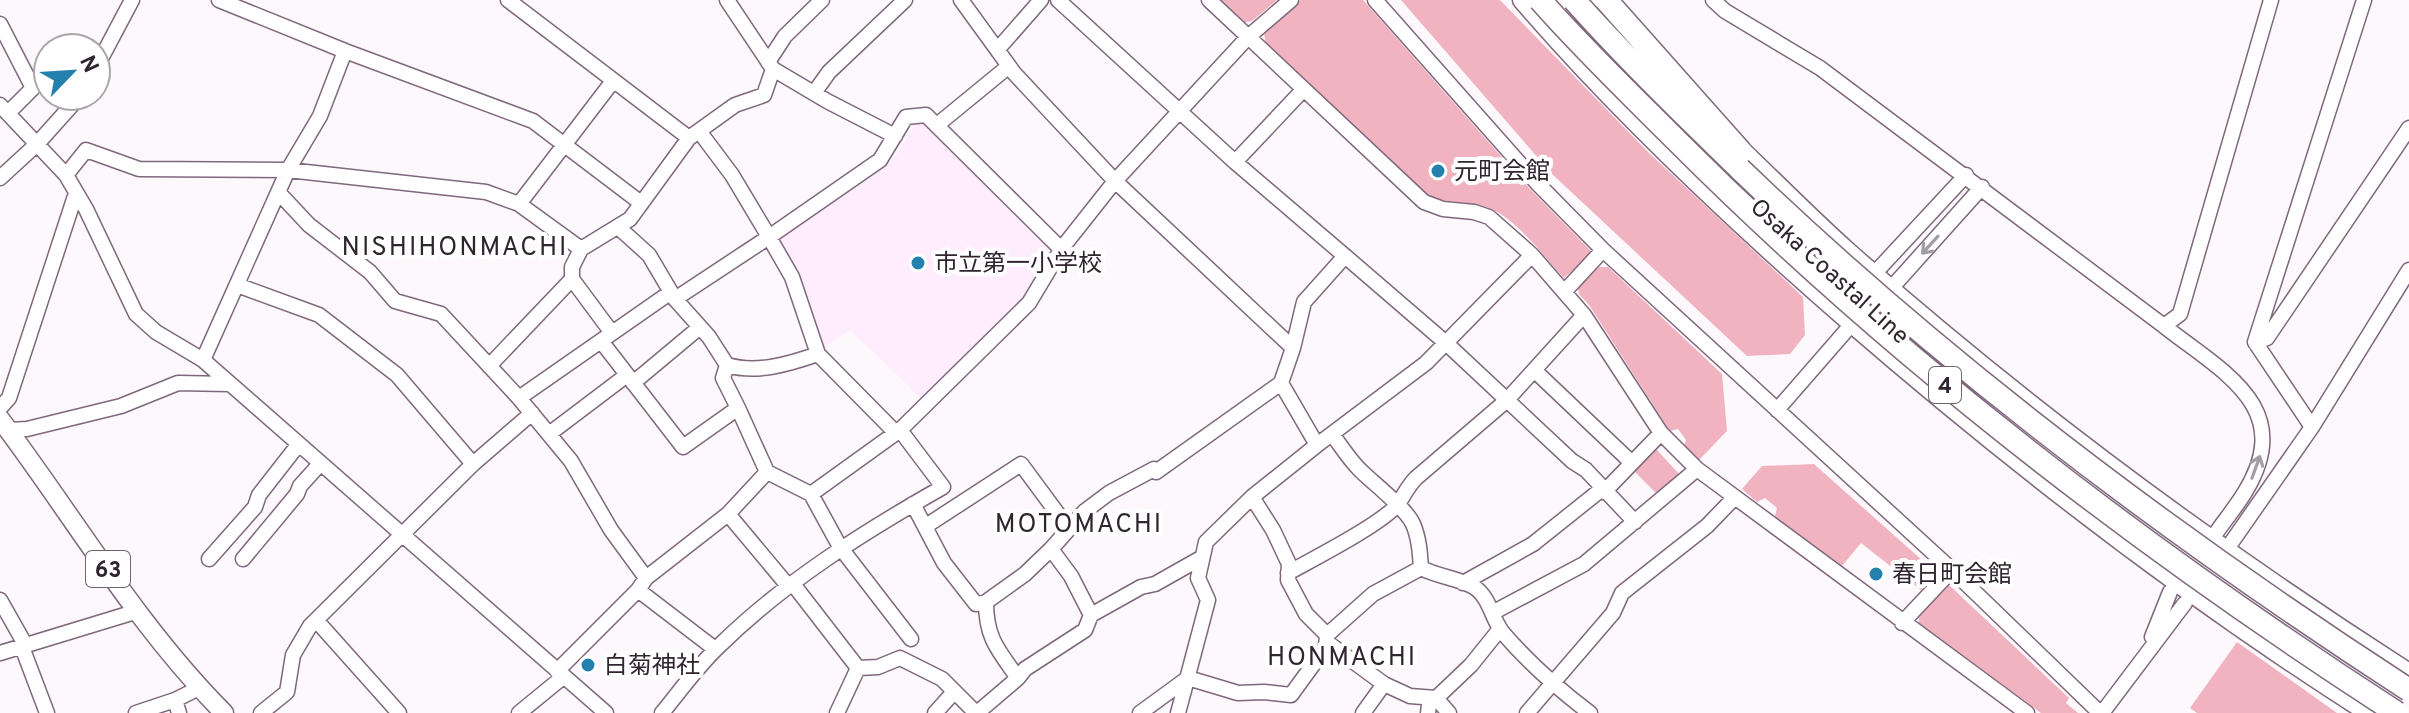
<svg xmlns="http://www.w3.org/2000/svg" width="2409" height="713" font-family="Overpass,'Noto Sans JP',sans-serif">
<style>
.built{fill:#ffecfd}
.green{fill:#f1b3bf}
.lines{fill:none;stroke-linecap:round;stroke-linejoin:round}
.minor-casing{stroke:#7f687d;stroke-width:17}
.major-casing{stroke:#7f687d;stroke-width:21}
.minor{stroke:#fff;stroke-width:14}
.major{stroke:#fff;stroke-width:18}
.highway-bridge-casing{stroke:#7f687d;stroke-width:25;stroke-linecap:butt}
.highway-bridge{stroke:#fff;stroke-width:22}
.oneway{stroke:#a19da1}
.poi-dot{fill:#2481ae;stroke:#fff;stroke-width:3}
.labels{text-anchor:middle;stroke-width:8;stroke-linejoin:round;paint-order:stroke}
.shield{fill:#fff;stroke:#6d666d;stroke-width:2}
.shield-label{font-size:22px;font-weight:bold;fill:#2e252e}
.poi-label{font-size:24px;fill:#2e252e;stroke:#fff;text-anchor:start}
.street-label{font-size:24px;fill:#2e252e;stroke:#fff}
.neighbourhood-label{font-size:26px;letter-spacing:2px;fill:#2e252e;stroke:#fff}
</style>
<rect width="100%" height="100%" fill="#fdf8fc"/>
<!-- built -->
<path class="built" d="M922,121L1052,251L1027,297L929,396L921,398L850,330L823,348L779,242L782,233L892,161L916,123Z"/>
<!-- green -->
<path class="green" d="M1219,0H1277L1252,21L1243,23Z
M1301,0H1363L1529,188L1590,250V255L1564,278C1543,256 1515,216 1486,207C1466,200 1445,204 1425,195L1266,45L1264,33Z
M1401,0H1500L1649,153L1803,297L1805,335L1790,354L1747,356L1552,174Z
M1599,267H1608L1722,374L1727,431L1699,460L1684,447L1686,440L1678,429L1670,431L1589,305L1579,294L1578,288Z
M1652,449L1657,450L1679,474L1657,494L1631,468Z
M1814,464L1932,569L1933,577L1921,590L1861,543L1842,566L1775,516L1777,508L1765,498L1757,502L1742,489L1762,466Z
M1949,585L2069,698L2066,703L2078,713H2041L1919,623V616Z
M2237,642L2337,713H2197L2190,708Z"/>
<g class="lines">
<defs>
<path id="minor" d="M219,0L345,51L533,121L641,203
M508,0L689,138
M727,0L773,69L827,101L895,136
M961,0L1014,73L1115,181L1293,348
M1058,0L1235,162L1345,256L1304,302L1293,348L1281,383L1156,472
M1209,0L1424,202L1443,209L1474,212L1489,217L1532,255L1584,315L1661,433L1697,469L2027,713
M1375,0L1538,184L1603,250L1952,570L2100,713
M1713,0L1725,11L1820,68L2164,326L2180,314L2271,0
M0,24L33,88L8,113
M998,49L1041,0
M768,62L785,36L822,0
M96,68L132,0
M814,93L829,72L905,0
M0,105L66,175L86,209L136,314L156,332L203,360L606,713
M937,125L1009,66
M1235,162L1303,90
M66,175L86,150L139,169L288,170L486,192L519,204L581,249L630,219L689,138L735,105L764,95L773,69
M0,178L37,144L80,96
M279,193L309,225L370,272L395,301L441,314L519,398L571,461L611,530L646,578L728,514
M519,204L613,81
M1345,256L1446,343L1572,461L1586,470L1635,522
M572,279L612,333
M237,285L319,315L397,375L473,464
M1565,291L1603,250
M1886,294L1982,187
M675,299L769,237L732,175L699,131
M1855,315L1874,274L1966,175
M2164,326C2222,372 2297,407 2245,492C2236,507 2225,520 2216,533
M601,341L683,447L738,408L723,378L727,365L709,337L675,299L649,255L618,227
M2255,342L2364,0
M2255,342L2267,338L2409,128
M2255,342L2312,427
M203,360L288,170L320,116L345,51
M727,365C757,374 789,364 818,354
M489,366L572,279V267L581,249
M1534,370L1632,463
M633,383L700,327
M1281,383L1317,445
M519,398L671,292
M0,408L9,398L76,193
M738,408L767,472L811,494L840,547L911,639
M1777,410L1858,317
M9,430L27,429L121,406L178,383L229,384
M896,433L818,354L792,277L769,237L880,160L906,117L926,115L1061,249
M549,434L627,375
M1332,434C1341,446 1349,459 1360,470C1374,484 1406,508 1413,524C1419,538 1420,553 1421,568C1436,576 1461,579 1474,587C1490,597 1492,620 1503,633C1529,663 1558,689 1590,713
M767,472L728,514L789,587
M1604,492L1661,433
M811,494L900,430L1029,303L1062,248L1115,181L1248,37L1291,0
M913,504L944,563L976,604L986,602
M926,526L1021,464L1069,529
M2229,546L2312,427L2409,270
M1051,549L1071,576L1091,615
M209,559L255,507L259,495L298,445
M243,559L297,494L300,486L320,464
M1288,573C1313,559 1382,524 1398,504C1404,495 1408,486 1416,478L1506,401L1584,315
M1463,583L1533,544L1602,489
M793,584L858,668L837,713
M638,590L715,649
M0,600L26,646
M1494,612L1584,564L1697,469
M316,620L399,713
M1902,623L1952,570
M1327,635L1373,594L1421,568
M2152,637L2170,592
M1328,643L1384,684L1410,696L1436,698L1449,713
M22,647L47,713
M0,653L138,611
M858,668L878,667L900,658L942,679L976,713
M557,671L638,590L646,578
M1018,678L1025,669L1085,630L1091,615L1141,587L1155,584L1201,558
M136,713L175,700
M179,713L175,700L199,688
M261,713L287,692L293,655L310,626L473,464L532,413
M519,713L563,677
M662,713C680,691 697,667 718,647C784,582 862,533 943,487L900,430
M935,713L954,692
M977,713L1018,678C998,650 986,638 986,602L1025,574L1051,549L1085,511L1109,493L1154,469
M1140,713L1188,678L1238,693L1264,692L1291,695L1326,647L1327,635L1306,614L1288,580L1289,564L1273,530L1252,497
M1178,713L1208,600L1198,578L1206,542L1252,497L1317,445L1426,363L1532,255
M1363,713L1384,684
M1428,713L1429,705L1471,665L1500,629
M1527,713L1613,613L1622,593L1707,526L1735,497
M2102,713L2185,603"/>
<path id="major" d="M1522,0C1621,115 1734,221 1849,321C2013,463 2186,597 2369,713
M1591,0L1614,24
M1732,141C1770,177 1807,215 1846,250C2022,406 2211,546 2409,673
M0,419C74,517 137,626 224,713"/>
</defs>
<!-- minor casing -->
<use href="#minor" class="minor-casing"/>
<!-- major casing -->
<use href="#major" class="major-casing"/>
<!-- minor -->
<use href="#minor" class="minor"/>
<!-- major -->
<use href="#major" class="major"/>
<defs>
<path id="highway-bridge" d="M1540,0C1584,50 1632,96 1679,143C1896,360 2140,547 2397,713
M1574,0C1614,45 1657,88 1700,130C1914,343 2156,526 2409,690
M1606,0L1741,152"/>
</defs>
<!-- highway-bridge casing -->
<use href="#highway-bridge" class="highway-bridge-casing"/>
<!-- highway-bridge -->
<use href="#highway-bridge" class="highway-bridge"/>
</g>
<!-- one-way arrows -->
<defs><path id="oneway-shaft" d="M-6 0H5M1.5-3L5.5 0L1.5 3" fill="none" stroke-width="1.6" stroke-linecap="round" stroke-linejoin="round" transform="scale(2)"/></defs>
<g class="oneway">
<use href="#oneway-shaft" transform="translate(1930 245) rotate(132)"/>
<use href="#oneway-shaft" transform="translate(2256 467) rotate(-70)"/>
</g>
<!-- markers -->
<g class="poi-dot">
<circle cx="1438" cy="171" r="8"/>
<circle cx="918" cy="263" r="8"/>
<circle cx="1876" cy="574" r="8"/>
<circle cx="588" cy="665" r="8"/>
</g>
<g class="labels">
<!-- shield labels -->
<g class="shield">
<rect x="1929" y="367" width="32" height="36" rx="6"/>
<rect x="86" y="551" width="44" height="36" rx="6"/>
</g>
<g class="shield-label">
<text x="1945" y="393">4</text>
<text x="108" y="577">63</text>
</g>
<!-- poi labels -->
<g class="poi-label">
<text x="1454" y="179">元町会館</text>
<text x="934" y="271">市立第一小学校</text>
<text x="1892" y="582">春日町会館</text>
<text x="604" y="673">白菊神社</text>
</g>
<!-- street labels -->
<g class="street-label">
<text transform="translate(1830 271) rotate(42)" y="8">Osaka Coastal Line</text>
</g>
<!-- neighbourhood labels -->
<g class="neighbourhood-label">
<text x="455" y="255">NISHIHONMACHI</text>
<text x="1079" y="532">MOTOMACHI</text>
<text x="1342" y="665">HONMACHI</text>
</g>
</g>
<!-- north arrow -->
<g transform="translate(72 72) rotate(65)"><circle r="38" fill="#ffffff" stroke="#aba8ab" stroke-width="2"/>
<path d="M0-6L14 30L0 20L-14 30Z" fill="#2481ae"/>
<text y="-12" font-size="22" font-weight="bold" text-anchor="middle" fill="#2e252e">N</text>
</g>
</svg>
